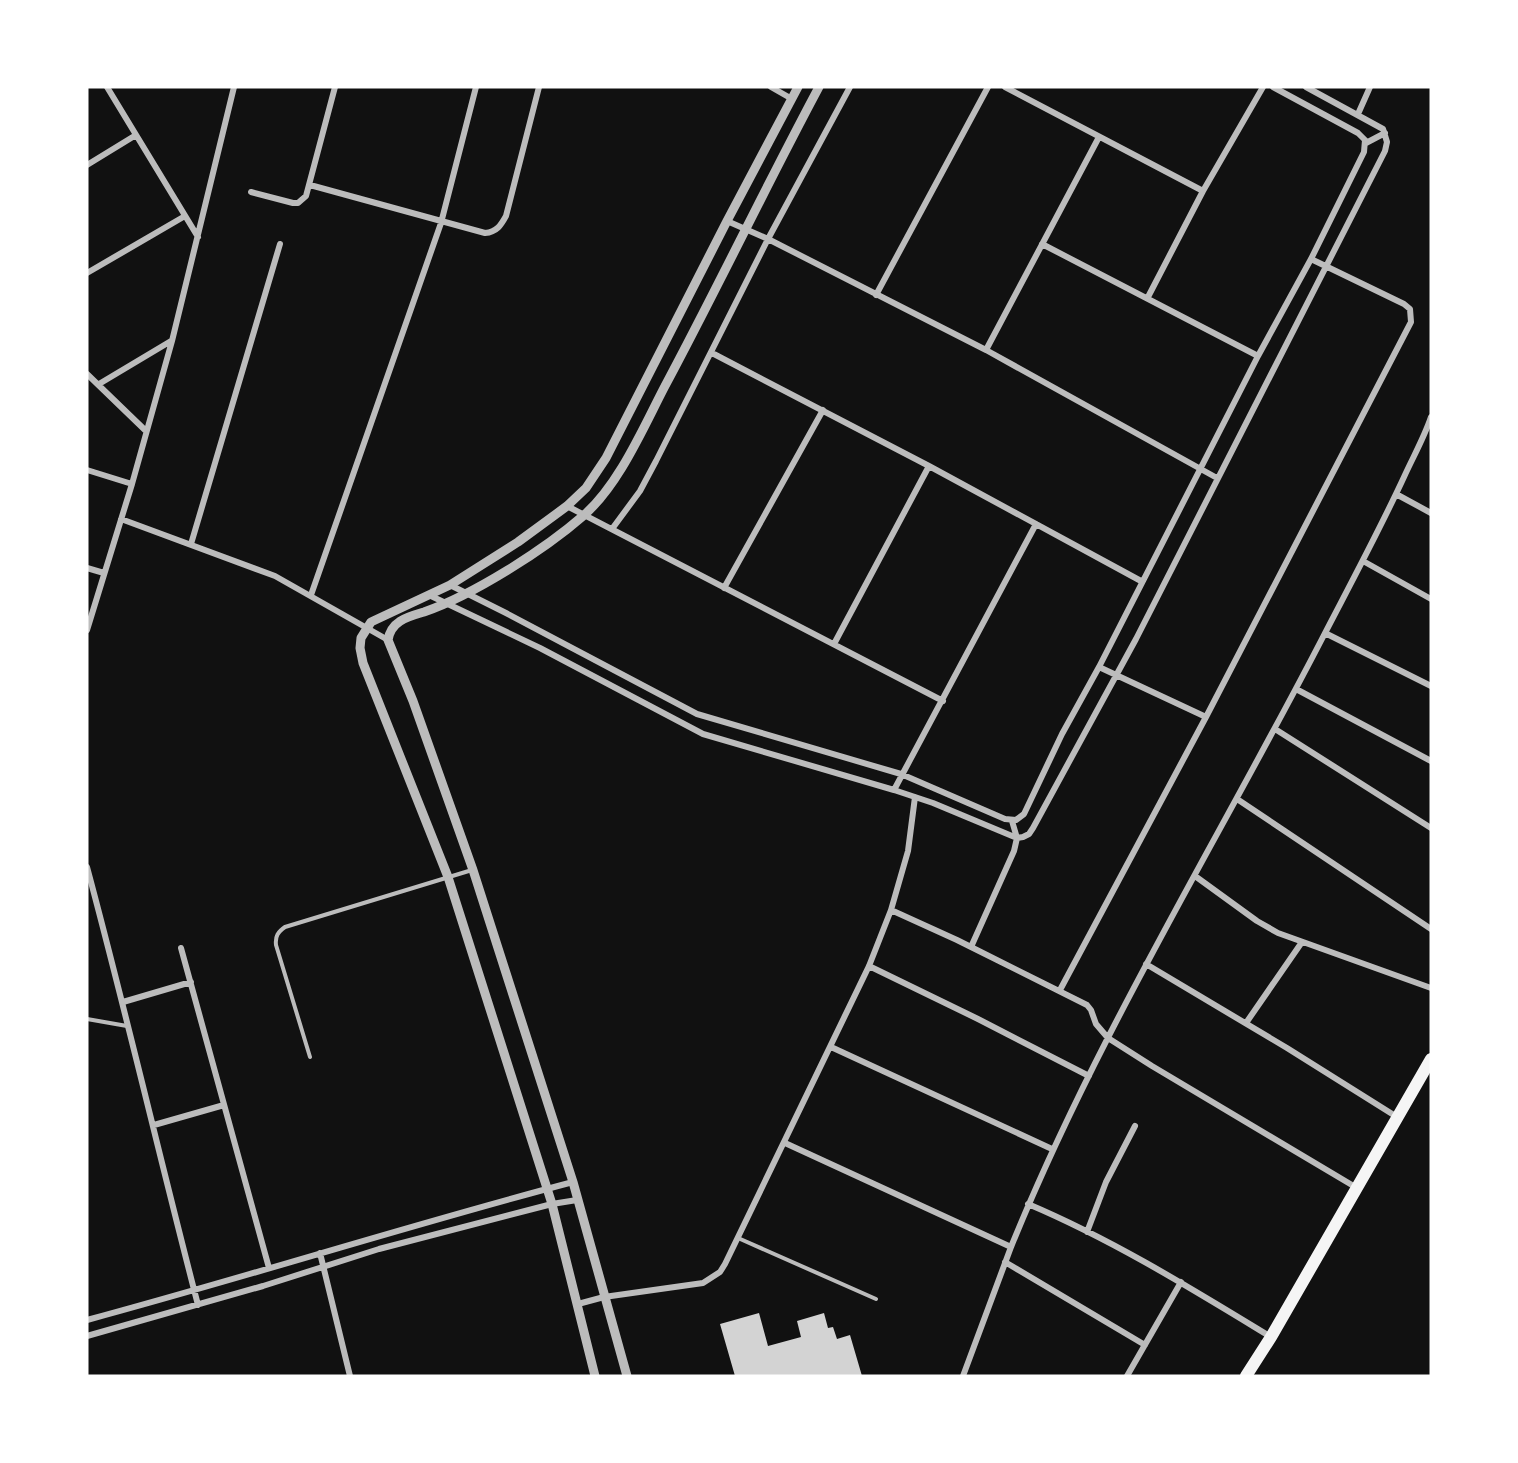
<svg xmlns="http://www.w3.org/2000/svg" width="1518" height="1463" font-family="Rubik,sans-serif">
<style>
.building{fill:#d3d3d3}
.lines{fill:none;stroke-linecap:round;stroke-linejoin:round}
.service{stroke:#bcbcbc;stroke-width:4}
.minor{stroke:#bcbcbc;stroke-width:6}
.tertiary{stroke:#bcbcbc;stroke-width:9}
.trunk{stroke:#f5f5f5;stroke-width:12}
</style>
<rect width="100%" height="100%" fill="#111"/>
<!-- building -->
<path class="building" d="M759,1313L768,1346L801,1337L797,1321L824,1313L828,1328L833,1327L837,1339L850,1335L862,1376H735L720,1324Z"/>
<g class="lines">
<!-- service -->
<path class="service" d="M87,1019L127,1026
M310,1057L276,945C275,936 278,932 285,927L472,870
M738,1238L876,1299"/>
<!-- minor -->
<path class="minor" d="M107,87L198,237
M771,87L792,99
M1005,87L1203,191
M1358,114L1370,87
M1366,143L1385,133
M87,165L136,135
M310,185L485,233C497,232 501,225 506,216L539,87
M251,192L293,203H298L306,196L335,87
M727,221L768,239L986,350L1217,478
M1042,244L1258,356
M87,273L185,216
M876,295L988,87
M1148,297L1203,191L1263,87
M986,350L1099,137
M712,353L929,466L1141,581
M87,374L146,431
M99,384L171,341
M87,470L132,484
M1396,494L1431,513
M567,506L943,701
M121,519L275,576L388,640
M612,529L640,491L656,461L768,239L850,87
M191,544L280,244
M1363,561L1431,599
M87,568L104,573
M450,585L506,613L697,714L901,774L1005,819L1016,820L1024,814L1062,734L1099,667L1258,356L1311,259L1364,152L1365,140L1358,133L1273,87
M724,588L823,410
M311,595L441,223L476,87
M431,596L540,648L703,734L894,790L933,803L1017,838L1023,837L1029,834L1033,828L1136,639L1385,151L1387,142L1383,129L1306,87
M87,630L132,484L172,341L234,87
M1325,633L1431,686
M834,644L929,466
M1099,667L1206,717
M1296,689L1431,761
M1275,729L1431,828
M894,790L1036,524
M1237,799L1431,929
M87,867C126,1012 160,1159 198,1305
M1195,876L1257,921L1278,933L1431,988
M891,910L957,940L1087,1005L1091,1010L1096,1024L1108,1038L1152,1066L1357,1188
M971,947L1014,851L1017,838L1012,821
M181,948L269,1268
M1146,964L1287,1048L1397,1117
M869,966L978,1019L1089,1076
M1060,990L1206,717L1411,322L1410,309L1404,304L1311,259
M123,1002L191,982
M1246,1023L1302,942
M831,1047L1052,1149
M154,1125L224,1105
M785,1143L1011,1247L963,1376
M1028,1204C1113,1240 1192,1289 1271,1337
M1087,1232L1106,1182L1135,1126
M1011,1247C1097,1035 1219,839 1324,635C1351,583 1379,531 1404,477C1413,457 1424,438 1431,417
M320,1253L350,1376
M1005,1262L1145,1345
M578,1304L604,1297L703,1283L720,1272L725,1264L869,966L891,910L908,851L915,797
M87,1320C250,1276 410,1225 573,1182
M87,1336L263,1286L379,1249L552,1204L577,1200
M1127,1376L1181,1282"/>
<!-- tertiary -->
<path class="tertiary" d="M595,1376L552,1204L448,877L363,663L360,648L361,638L371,622L450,585L518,542L567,506L586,488L606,458L727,221L798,87
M627,1376L573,1182L473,870L413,701L388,640C391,621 407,617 424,612C473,595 544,550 583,516C619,485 643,428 665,386C718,287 766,186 819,87"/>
<!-- trunk -->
<path class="trunk" d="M1246,1376L1271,1337L1431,1059"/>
</g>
<!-- border -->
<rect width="1518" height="1463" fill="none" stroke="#ffffff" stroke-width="177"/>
</svg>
